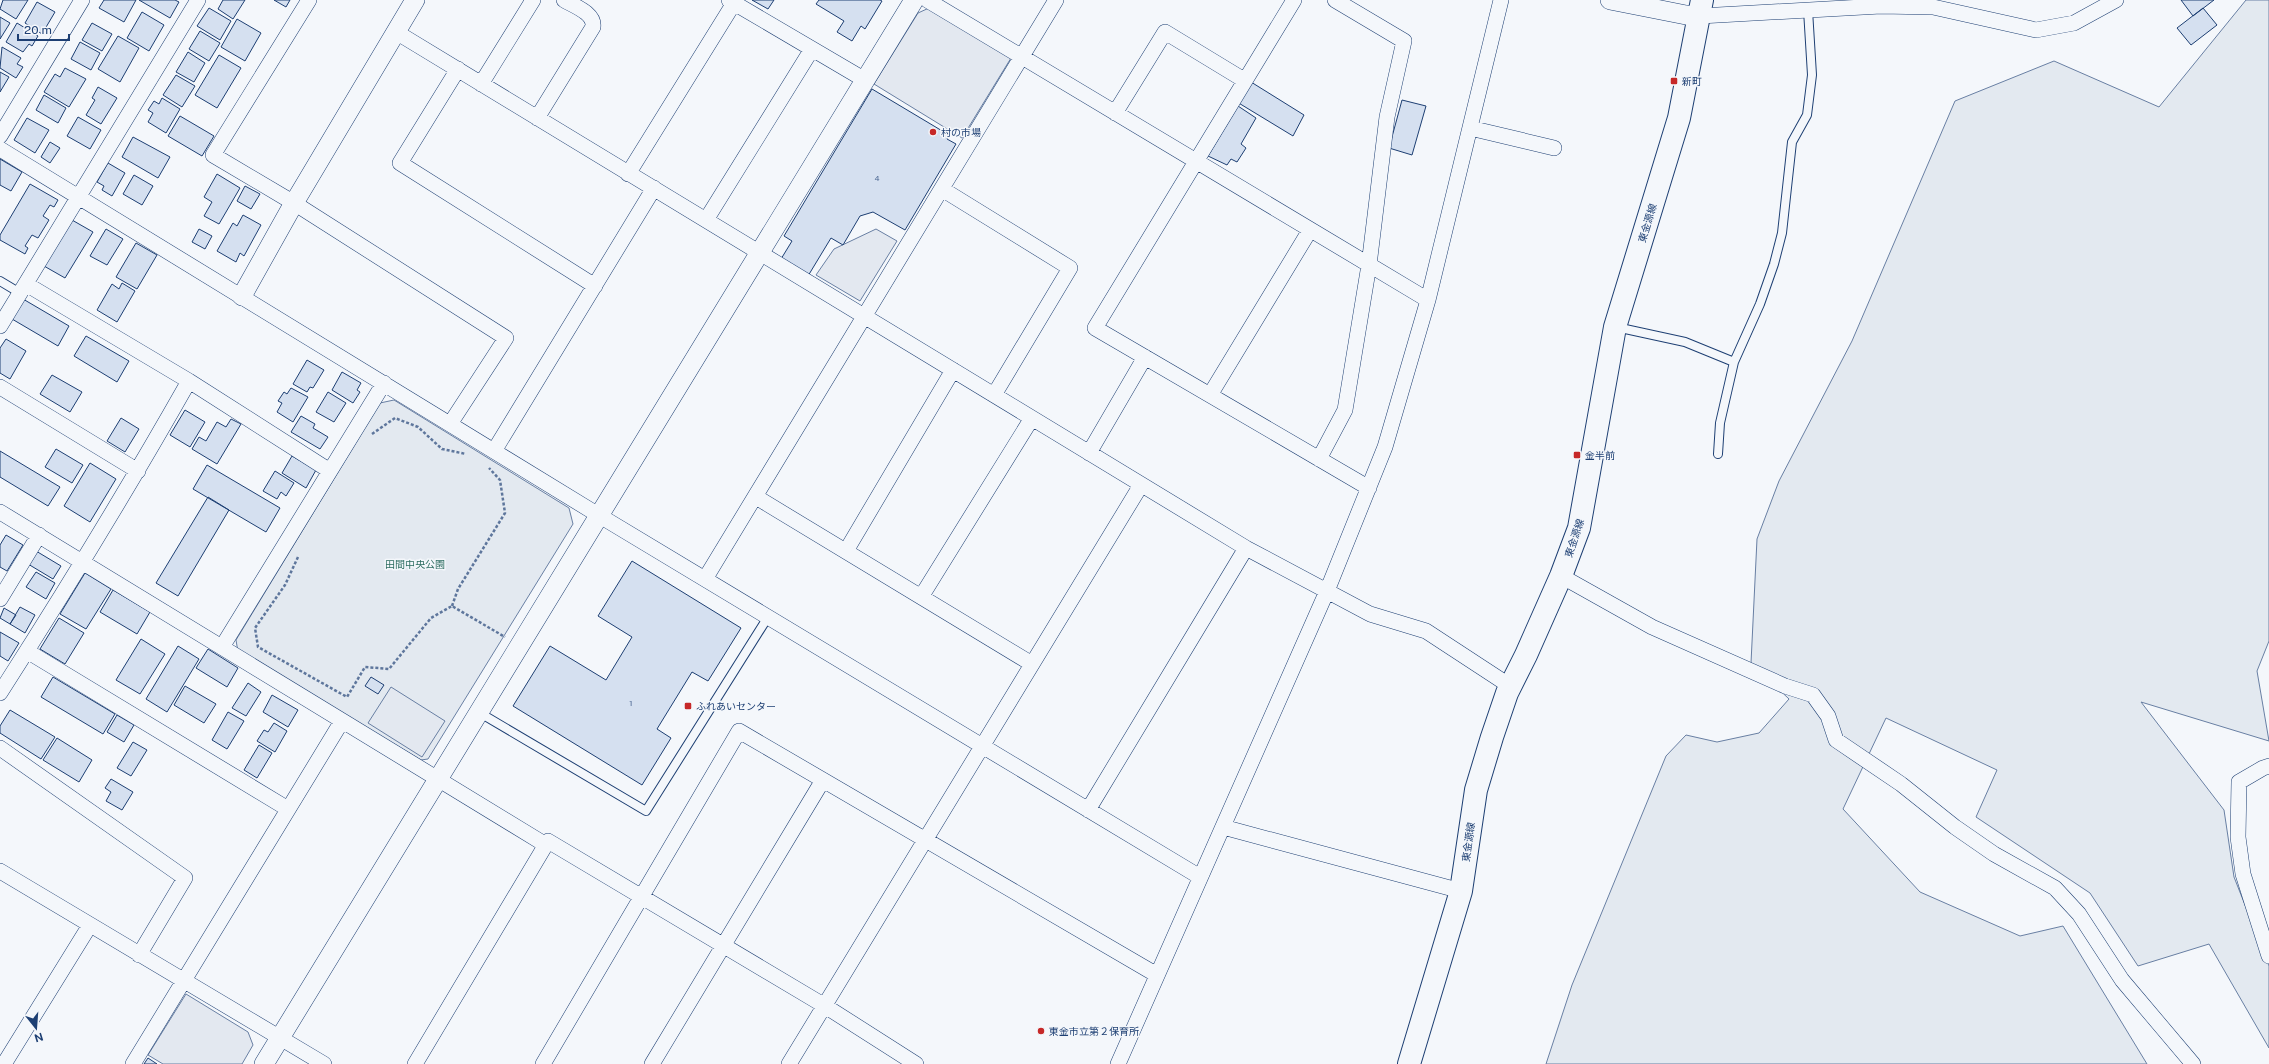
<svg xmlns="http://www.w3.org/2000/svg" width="2269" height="1064" font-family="'Public Sans','Noto Sans JP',sans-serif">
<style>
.green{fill:#e3e9f0;stroke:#687fa3}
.parking{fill:#e3e8f0;stroke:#687fa3}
.building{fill:#d5e0f0;stroke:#1d3f73}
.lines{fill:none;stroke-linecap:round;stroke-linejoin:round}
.service-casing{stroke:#1d3f73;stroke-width:10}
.minor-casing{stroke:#1d3f73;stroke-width:16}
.tertiary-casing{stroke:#1d3f73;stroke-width:20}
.secondary-casing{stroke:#1d3f73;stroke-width:24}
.path{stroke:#5e769c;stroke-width:2.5;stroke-dasharray:3 2;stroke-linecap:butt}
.service{stroke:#f4f7fb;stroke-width:8}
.minor{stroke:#f4f7fb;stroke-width:15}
.tertiary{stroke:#f4f7fb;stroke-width:19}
.secondary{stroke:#f4f7fb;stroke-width:22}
.poi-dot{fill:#c62828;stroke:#f4f7fb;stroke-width:1.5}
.labels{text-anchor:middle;stroke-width:3;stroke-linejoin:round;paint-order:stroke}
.number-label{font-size:8px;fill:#4b6792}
.poi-label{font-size:10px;fill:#1d3f73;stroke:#f4f7fb;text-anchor:start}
.street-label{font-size:10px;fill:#1d3f73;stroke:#f4f7fb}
.park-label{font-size:10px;fill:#2c6c60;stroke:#f4f7fb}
</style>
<rect width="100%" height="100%" fill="#f4f7fb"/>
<!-- green -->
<path class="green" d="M2246,0H2269V641L2257,671L2269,741L2141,702L2224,810L2234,877L2269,966V1048L2209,944L2138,966L2090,893L1976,817L1997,770L1886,718L1843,809L1920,892L2020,936L2063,926L2147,1064H1546L1572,985L1666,756L1686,735L1717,742L1759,733L1789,699L1751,663L1757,539L1779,481L1852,341L1955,101L2054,61L2159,107Z
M394,400L569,508L573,524L428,759L421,760L238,652L236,640L380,403Z"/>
<!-- parking -->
<path class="parking" d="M929,8L1011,58L962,138L874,84L918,13Z
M876,229L897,241L860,301L816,275L834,249Z
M391,687L445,721L422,757L368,723Z
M186,994L248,1032L253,1045L242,1064H163L148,1055Z"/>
<!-- building -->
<path class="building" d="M3,0H28L16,19L0,9Z
M104,0H136L124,22L99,8Z
M139,0H175L179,2L170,18Z
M223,0H245L233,19L218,9Z
M274,0H290L286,7Z
M752,0H774L768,9Z
M819,0H880L882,1L865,29L861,26L852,41L837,32L844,21L816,4Z
M2181,0H2214L2193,16Z
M37,2L55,12L42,34L25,23Z
M209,8L231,21L220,40L197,26Z
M2203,8L2217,25L2191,45L2177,28Z
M142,12L164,25L149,51L127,38Z
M0,17L10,23L0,39Z
M237,19L261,33L245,61L221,47Z
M17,23L38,36L32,46L29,44L23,52L6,42Z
M92,23L112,34L102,51L82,40Z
M200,31L220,43L209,61L189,49Z
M118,36L139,48L120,82L98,69Z
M80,42L100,53L91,70L71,59Z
M2,47L21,58L17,64L23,67L16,78L0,68Z
M188,52L205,63L194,82L176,72Z
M219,55L241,68L217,108L195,95Z
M65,68L86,79L69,107L44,92L55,74L60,77Z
M0,72L9,77L0,92Z
M176,75L195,86L182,107L163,95Z
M1251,82L1304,115L1293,136L1237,102Z
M98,87L117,98L101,124L86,115L95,100L92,98Z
M872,89L949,135L947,139L956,144L905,230L873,212L860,216L843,245L831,238L808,276L781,259L792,241L784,236Z
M44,95L66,108L58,123L36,110Z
M162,98L180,109L166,133L148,122L153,113L148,110L154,101L159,104Z
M1402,100L1426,106L1412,155L1389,148Z
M1238,106L1256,118L1241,144L1246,148L1237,162L1231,159L1227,165L1208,156Z
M180,116L214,136L202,156L168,136Z
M78,117L101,130L90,149L67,136Z
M27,118L49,130L35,153L14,140Z
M133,137L170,157L158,178L122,157Z
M50,142L60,148L50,163L41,157Z
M0,159L22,172L11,191L0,185Z
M108,163L125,173L112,196L102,190L104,186L97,182Z
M217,174L240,188L219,224L204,216L212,202L204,197Z
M134,175L153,186L142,205L123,194Z
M30,184L58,200L54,207L50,205L43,216L49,220L38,238L32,235L25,246L28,248L25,254L0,240V235Z
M245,186L260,194L251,209L237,201Z
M243,215L261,225L244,256L240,253L236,262L217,251L233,223L237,226Z
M72,220L93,232L65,278L44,266Z
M106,229L123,239L107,265L90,256Z
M199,229L212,236L205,249L192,242Z
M136,243L157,255L137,289L116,277Z
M122,283L135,291L117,322L97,310L112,284L119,289Z
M23,299L69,326L58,346L12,319Z
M86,336L129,361L117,382L74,356Z
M6,339L26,351L10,379L0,373V348Z
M307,360L324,370L313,388L310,387L307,392L293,384Z
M342,372L361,383L357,390L360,392L353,403L332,390Z
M52,375L82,392L70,412L40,394Z
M291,388L308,397L293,422L277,412L282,403L278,401L284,392L287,394Z
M328,392L346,403L334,422L316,412Z
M185,410L205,422L190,447L170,435Z
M301,416L315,424L313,428L328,437L320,449L291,432Z
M121,418L139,429L125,452L107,441Z
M231,419L241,424L217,464L192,449L199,437L206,441L217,422L226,427Z
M56,449L83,465L72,483L45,467Z
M0,451L60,487L48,506L0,477Z
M292,456L316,470L306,488L282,473Z
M90,463L116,479L90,522L64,506Z
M207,465L280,508L266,532L193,489Z
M275,471L294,483L286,496L281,492L277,499L263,491Z
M208,497L229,510L178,596L156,583Z
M6,535L23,545L7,571L0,567V545Z
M36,551L61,566L53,579L28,564Z
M632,561L741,628L708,681L692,672L657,729L671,738L642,785L513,706L550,646L606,680L632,637L598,616Z
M36,572L55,583L46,599L26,587Z
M85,573L111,589L86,629L60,614Z
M113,590L150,612L137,634L100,612Z
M20,607L35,615L25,633L10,624Z
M4,608L16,615L10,624L0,618Z
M59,618L84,633L65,664L40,649Z
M0,632L19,643L8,661L0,656Z
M141,639L165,654L140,694L116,680Z
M178,646L199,659L167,712L146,699Z
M208,649L238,668L227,687L196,668Z
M53,677L115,714L103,734L41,697Z
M371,677L384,685L378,694L365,686Z
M248,683L261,692L246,716L232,708Z
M185,686L216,704L204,723L174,705Z
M272,695L298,710L288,727L263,712Z
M10,710L55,737L41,759L0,733V726Z
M228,712L244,721L227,749L212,740Z
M117,715L134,725L124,742L107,732Z
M274,723L287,731L275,752L257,741L264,730L268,732Z
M57,738L92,760L79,782L43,760Z
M133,742L147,750L131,776L117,768Z
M259,745L272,753L257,778L244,770Z
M111,779L133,792L122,810L106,801L111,792L105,788Z
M148,1058L157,1064H144Z"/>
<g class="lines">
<defs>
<path id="service" d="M0,281L20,293
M1616,327L1685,342L1734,362
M1718,454L1720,423L1734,362L1760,304L1774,264L1782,233L1792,142L1807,115L1812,75L1808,10
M480,713L646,811L768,617"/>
<path id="minor" d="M309,0L213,155L294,203L506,338L450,424
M729,0L865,80
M927,0L1428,300
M1294,0L1095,328L1369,488
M1700,16L1881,6L1933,7L2036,30L2074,23L2116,0
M396,32L1246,548L1370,614L1426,631L1510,686
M458,69L400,163L595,286
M481,84L533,0
M1115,113L1165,32L1244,80
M537,118L593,27C595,13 574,6 564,0
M1470,128L1554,148
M0,136L82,0
M0,149L600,516L1200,877
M628,174L734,3
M942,189L1070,268L994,395
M706,220L812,49
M26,284L189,381L330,471
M0,326L198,0
M0,387L138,471
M1210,395L1310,230
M494,451L654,188
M1089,453L1145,357
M1319,459L1345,410L1369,265L1387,117L1404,41L1335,0
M756,497L1032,664
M0,512L546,845
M846,551L953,370
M1561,576L1652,627L1785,686L1813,695L1828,716L1836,740L1901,784L1955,827L1994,854L2055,888L2079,914L2122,980L2193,1064
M705,579L1056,0
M921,597L1032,418
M0,599L39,535
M222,647L384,383
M27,651L288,809
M0,693C66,590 129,487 189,381
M0,748L185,878L139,955
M2269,766L2263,768L2239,782L2238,837L2243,874L2269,956
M1088,810L1246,548
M1223,827L1461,891
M0,871L324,1064
M4,1064L90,925
M133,1064L342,721
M415,1064L548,841L825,1006L916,1064
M543,1064L739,731L1157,975
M652,1064L823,780
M789,1064L1141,485
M1118,1064L1327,591L1385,447L1428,300L1501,0"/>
<path id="tertiary" d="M1610,0L1686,15L1700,16
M242,296L294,203L415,0
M264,1064L914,0"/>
<path id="secondary" d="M1409,1064L1461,891L1476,790L1492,737L1507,693L1526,655L1561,576L1579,528L1615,327L1679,118L1702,0"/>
</defs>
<!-- service casing -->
<use href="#service" class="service-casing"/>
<!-- minor casing -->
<use href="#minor" class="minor-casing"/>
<!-- tertiary casing -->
<use href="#tertiary" class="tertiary-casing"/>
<!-- secondary casing -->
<use href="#secondary" class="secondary-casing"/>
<!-- path -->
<path class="path" d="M372,434L395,418L418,427L442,449L466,454
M298,557L285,585L255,628L258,647L347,697L365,667L389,669L431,618L452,606L505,637
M452,606L458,589L505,513L500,480L489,468"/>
<!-- service -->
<use href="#service" class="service"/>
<!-- minor -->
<use href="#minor" class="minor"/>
<!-- tertiary -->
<use href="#tertiary" class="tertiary"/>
<!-- secondary -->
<use href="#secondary" class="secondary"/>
</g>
<!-- markers -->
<g class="poi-dot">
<rect x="1670" y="77" width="8" height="8" rx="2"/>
<circle cx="933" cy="132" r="4"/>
<rect x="1573" y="451" width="8" height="8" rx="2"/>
<rect x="684" y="702" width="8" height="8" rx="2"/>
<circle cx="1041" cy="1031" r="4"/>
</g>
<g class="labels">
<!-- number labels -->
<g class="number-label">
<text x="877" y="181">4</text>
<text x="631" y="706">1</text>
</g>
<!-- poi labels -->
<g class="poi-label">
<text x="1682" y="85">新町</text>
<text x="941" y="136">村の市場</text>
<text x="1585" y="459">金半前</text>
<text x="696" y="710">ふれあいセンター</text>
<text x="1049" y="1035">東金市立第２保育所</text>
</g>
<!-- street labels -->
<g class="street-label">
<text transform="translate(1647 223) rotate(-73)" y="4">東金源線</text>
<text transform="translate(1574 538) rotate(-72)" y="4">東金源線</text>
<text transform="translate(1468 842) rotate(-82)" y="4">東金源線</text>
</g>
<!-- park labels -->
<g class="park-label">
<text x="415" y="568">田間中央公園</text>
</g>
</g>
<!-- north arrow -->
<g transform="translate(36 1028) rotate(163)" stroke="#f4f7fb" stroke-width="3" paint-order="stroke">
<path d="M0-3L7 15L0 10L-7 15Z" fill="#1d3f73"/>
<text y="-6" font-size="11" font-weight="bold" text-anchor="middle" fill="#1d3f73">N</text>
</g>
<!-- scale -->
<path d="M18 34v6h51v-6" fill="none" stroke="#1d3f73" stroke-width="2"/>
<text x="24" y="34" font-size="12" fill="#1d3f73" stroke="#f4f7fb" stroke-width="3" paint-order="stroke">20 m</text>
</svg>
